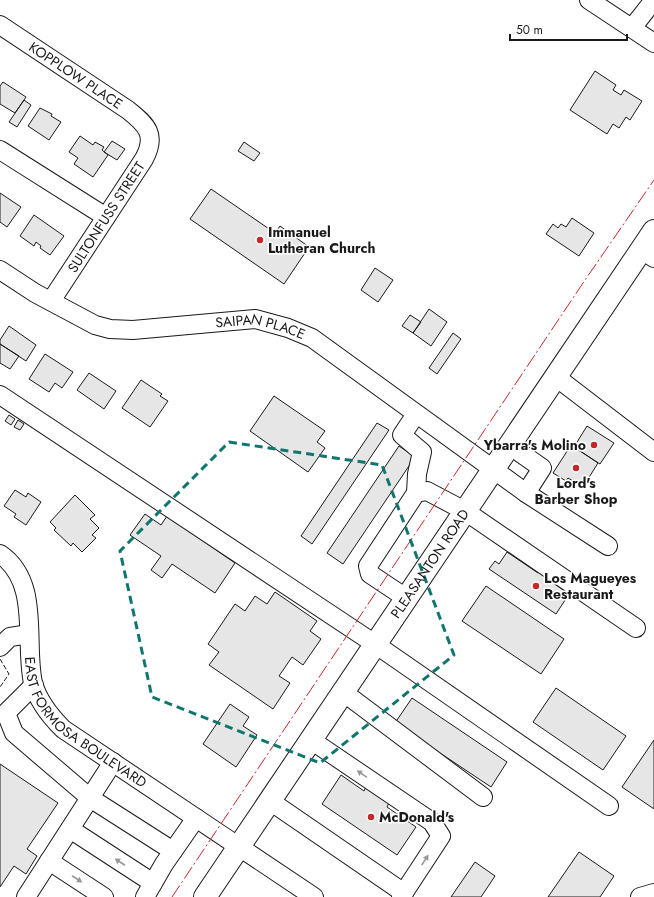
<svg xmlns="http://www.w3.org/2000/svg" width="654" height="897" font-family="Jost,sans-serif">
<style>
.building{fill:#e6e6e6;stroke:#1a1a1a}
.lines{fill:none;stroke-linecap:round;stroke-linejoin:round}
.minor-casing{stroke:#1a1a1a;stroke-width:20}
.major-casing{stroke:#1a1a1a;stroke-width:24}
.minor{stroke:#fff;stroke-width:18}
.major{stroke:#fff;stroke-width:22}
.fence{stroke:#1a1a1a;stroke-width:1;stroke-dasharray:5 2;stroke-linecap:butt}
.power{stroke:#c62828;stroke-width:1;stroke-dasharray:14 3 2 3;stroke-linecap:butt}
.oneway{fill:#989898}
.marked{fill:none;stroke:#0f766e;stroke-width:3;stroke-dasharray:8 5;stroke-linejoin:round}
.poi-dot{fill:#c62828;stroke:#fff;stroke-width:1.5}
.labels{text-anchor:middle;stroke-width:3;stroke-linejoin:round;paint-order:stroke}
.street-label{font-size:14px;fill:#1a1a1a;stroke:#fff}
.poi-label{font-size:14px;font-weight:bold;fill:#1a1a1a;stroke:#fff;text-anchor:start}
</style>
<rect width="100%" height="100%" fill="#fff"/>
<!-- building -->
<path class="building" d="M595,71L616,85L613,90L621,95L624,90L642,101L630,120L626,117L619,128L613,124L607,134L570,110Z
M3,82L26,97L15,113L0,104V86Z
M24,100L31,105L17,127L9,122Z
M40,108L52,114L51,116L61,122L49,140L28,126Z
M80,136L93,145L95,142L104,147L102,150L108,155L93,177L74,164L78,158L69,152Z
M112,141L125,149L117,160L104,152Z
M244,142L260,153L254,161L238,151Z
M211,189L275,233L280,226L309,247L284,284L190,219Z
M0,193L21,207L7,227L0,222Z
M34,215L64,236L50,255L40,248L41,246L36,242L34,246L20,236Z
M572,218L594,233L579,256L546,234L553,224L558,228L561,224L566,227Z
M375,268L393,280L378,302L361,290Z
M429,309L447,322L431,346L413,333Z
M410,315L421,322L413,333L402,326Z
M9,326L36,345L26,361L0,344V340Z
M453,333L461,339L437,374L429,368Z
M0,344L19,356L10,369L0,363Z
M45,354L73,372L62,388L55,383L49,392L29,379Z
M89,373L116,391L104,409L77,390Z
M141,380L162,394L160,396L168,401L150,427L122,408Z
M274,396L325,431L317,442L325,448L308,472L250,431Z
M9,415L15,419L11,425L5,421Z
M18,420L24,424L20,430L14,427Z
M377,423L389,430L312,544L301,536Z
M587,426L614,443L600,464L574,447Z
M571,445L598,463L583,487L568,478L566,481L553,473Z
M399,446L415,457L343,564L327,553Z
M15,490L26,497L28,493L41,502L26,525L14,517L16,514L4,506Z
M75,495L95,515L90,519L99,528L92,535L96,538L82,552L73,543L71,546L54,530L56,528L50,522Z
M145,514L161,525L167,516L235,563L215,593L172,564L162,578L151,570L161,556L130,535Z
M507,552L538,573L540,569L549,575L546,578L569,594L556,614L489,569L495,561L499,564Z
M486,586L564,639L541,674L462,621Z
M275,592L317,621L310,631L321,639L303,665L292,657L279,676L290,683L273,709L209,665L219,652L208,644L235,604L245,611L255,596L267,604Z
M556,688L626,736L603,770L533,722Z
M412,698L507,762L491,787L395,723Z
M230,704L249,717L243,726L257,735L236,767L203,744Z
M654,740V809L622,787Z
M0,764L58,803L27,849L37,856L26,874L14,866L0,887Z
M341,775L364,791L366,787L389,803L387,807L416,827L397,855L322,804Z
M579,852L614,876L600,897H548Z
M475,862L495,876L481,897H451Z"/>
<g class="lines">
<defs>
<g id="minor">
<path d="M589,0L654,43"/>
<path id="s1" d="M0,25L128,110C147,125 157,135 144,159L51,301"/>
<path d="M632,28L654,0"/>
<path d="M0,150L106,217"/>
<path d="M641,249L654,258"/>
<path id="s2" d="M0,270L35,293L95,325L110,329L133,330L255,319L288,328L312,338L526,493L608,546"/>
<path d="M556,377L654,452"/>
<path d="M0,395L375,644L609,806"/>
<path d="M509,445L542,468L526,493"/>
<path d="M416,493L417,474L422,452L402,435L416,414"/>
<path id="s3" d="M0,554C41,582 24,642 33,683C38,701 50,716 63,729L314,897"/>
<path d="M406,598L370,574L368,566L416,493L427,491L465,511L636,628"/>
<path d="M0,647L10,637L29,634"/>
<path d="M34,685L6,713L14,733L90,798L173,851"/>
<path d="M343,692L483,797"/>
<path d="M311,740L432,822L441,836L401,897"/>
<path d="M270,801L404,893"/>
<path d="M70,829L153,883"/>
<path d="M49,861L104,897"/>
<path d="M26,897L113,762"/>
<path d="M145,897L164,864L196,818"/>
<path d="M640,897L654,893"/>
</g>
<g id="major">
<path id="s4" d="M205,897L654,231"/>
</g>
</defs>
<!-- minor casing -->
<use href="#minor" class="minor-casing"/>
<!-- major casing -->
<use href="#major" class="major-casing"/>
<!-- minor -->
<use href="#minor" class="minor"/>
<!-- major -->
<use href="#major" class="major"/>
<!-- fence -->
<path class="fence" d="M0,659L9,674L0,687"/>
<!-- power -->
<path class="power" d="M172,897L583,283L654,180"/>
</g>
<!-- one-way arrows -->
<defs><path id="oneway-solid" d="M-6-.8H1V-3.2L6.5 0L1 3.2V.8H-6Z"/></defs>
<g class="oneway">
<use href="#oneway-solid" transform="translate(362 774) rotate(-146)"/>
<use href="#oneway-solid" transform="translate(425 860) rotate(-57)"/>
<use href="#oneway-solid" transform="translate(120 862) rotate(-147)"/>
<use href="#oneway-solid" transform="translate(77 879) rotate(33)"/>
</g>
<!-- marked area -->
<path class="marked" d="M229,442L382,465L454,655L320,763L152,697L120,551Z"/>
<!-- markers -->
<g class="poi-dot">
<circle cx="260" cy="240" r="4"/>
<circle cx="594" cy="445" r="4"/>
<circle cx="576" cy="468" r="4"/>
<circle cx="536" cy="586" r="4"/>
<circle cx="371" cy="817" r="4"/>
</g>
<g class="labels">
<!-- street labels -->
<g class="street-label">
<text dy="5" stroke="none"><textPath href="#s1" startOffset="91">KOPPLOW PLACE</textPath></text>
<text transform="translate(106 217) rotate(-57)" y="5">SULTONFUSS STREET</text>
<text dy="5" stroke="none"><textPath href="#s2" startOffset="277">SAIPAN PLACE</textPath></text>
<text dy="5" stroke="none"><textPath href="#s4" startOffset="402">PLEASANTON ROAD</textPath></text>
<text dy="5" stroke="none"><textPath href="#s3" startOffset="202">EAST FORMOSA BOULEVARD</textPath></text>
</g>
<!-- poi labels -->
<g class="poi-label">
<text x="268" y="237">Immanuel<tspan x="268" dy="16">Lutheran Church</tspan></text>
<text x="586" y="450" text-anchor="end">Ybarra's Molino</text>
<text x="576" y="488" text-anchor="middle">Lord's<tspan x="576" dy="16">Barber Shop</tspan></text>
<text x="544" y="583">Los Magueyes<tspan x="544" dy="16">Restaurant</tspan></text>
<text x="379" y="822">McDonald's</text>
</g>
</g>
<!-- scale -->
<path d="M510 34v6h117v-6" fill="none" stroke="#1a1a1a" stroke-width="2"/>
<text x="516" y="34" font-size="12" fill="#1a1a1a" stroke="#ffffff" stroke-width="3" paint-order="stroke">50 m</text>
</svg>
